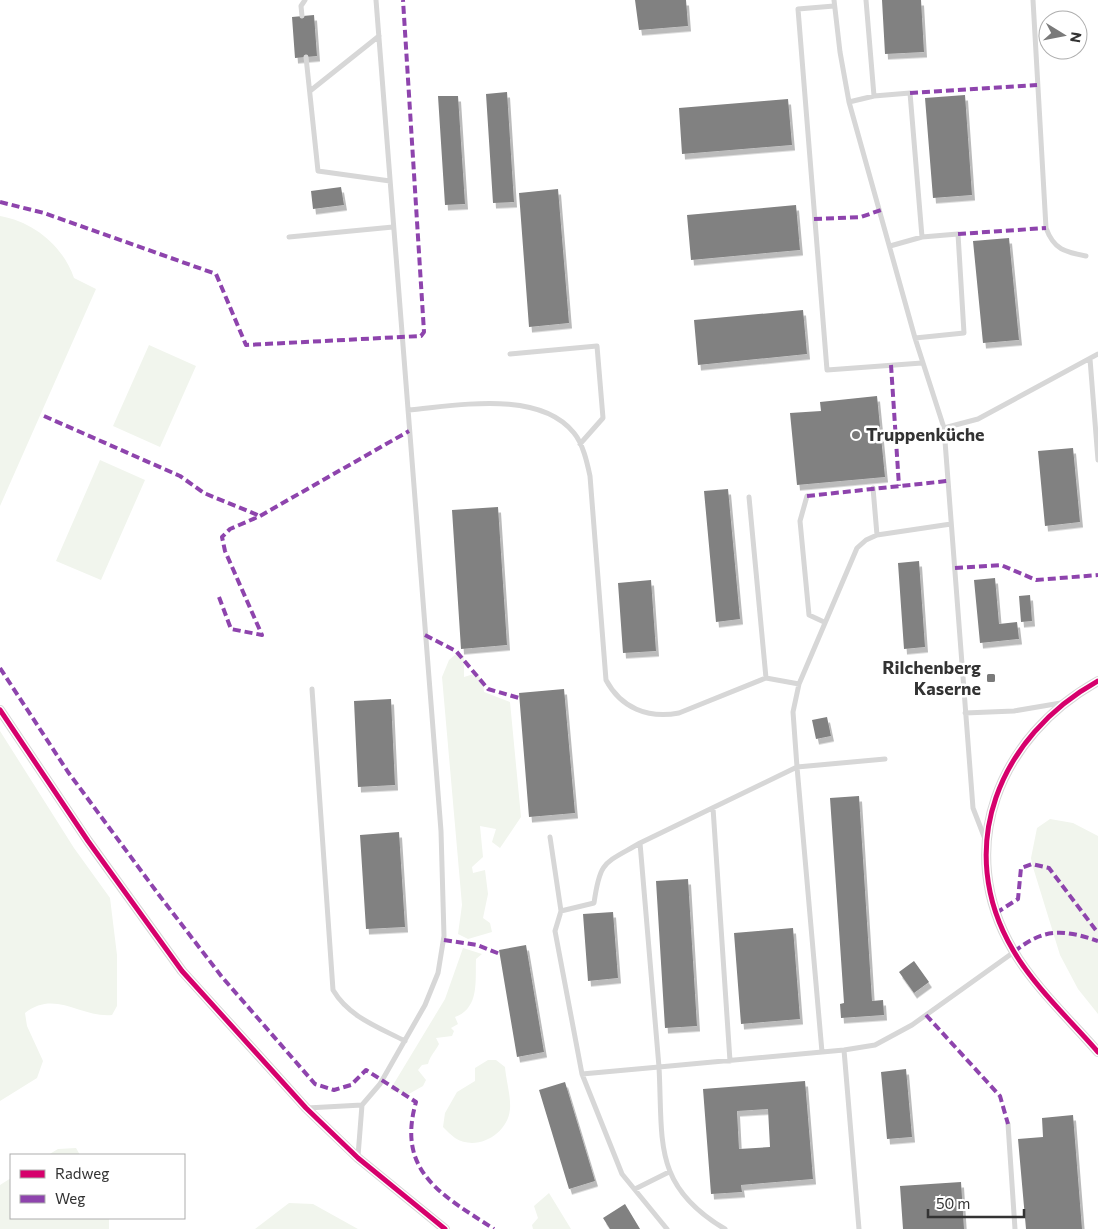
<svg xmlns="http://www.w3.org/2000/svg" width="1098" height="1229" font-family="Commissioner,sans-serif">
<style>
.green{fill:#f1f5ed}
.building{fill:#818181;fill-rule:evenodd;filter:url(#shadow)}
.lines{fill:none;stroke-linecap:round;stroke-linejoin:round}
.lane{stroke:#d7d7d7;stroke-width:5}
.street{stroke:#d7d7d7;stroke-width:10}
.quiet{stroke:#8e44ad;stroke-width:4;stroke-dasharray:8 4;stroke-linecap:butt}
.cycleway-casing{stroke:#fff;stroke-width:8}
.cycleway{stroke:#d6006c;stroke-width:5}
.poi-dot{fill:#7a7a7a;stroke:#fff;stroke-width:2}
.labels{text-anchor:middle;stroke-width:5;stroke-linejoin:round;paint-order:stroke}
.poi-label{font-size:18px;font-weight:bold;fill:#333;stroke:#fff;text-anchor:start}
</style>
<defs>
<filter id="shadow"><feDropShadow dx="3" dy="5.5" stdDeviation="0" flood-color="#0004"/></filter>
</defs>
<rect width="100%" height="100%" fill="#fff"/>
<!-- green -->
<path class="green" d="M0,216C34,222 63,246 74,278L96,289L0,506Z
M149,345L196,366L160,447L113,426Z
M100,460L145,480L101,580L56,561Z
M457,653L464,656V677L477,673L483,683L484,692L510,702L521,817L500,848L492,842L496,829L480,826L483,857L472,867L473,873L485,870L488,894L483,918L490,923L492,932L468,939L458,934L462,905L442,677L449,660Z
M0,731L74,848L110,898L117,955V1006L112,1015C81,1018 55,989 25,1013L27,1026L43,1061L37,1078L0,1101Z
M1050,819L1073,823L1098,836V1014L1078,989L1060,955L1032,864L1031,858L1037,828Z
M463,948L482,954L476,959C475,980 480,1008 455,1017L458,1024L451,1028L454,1031L452,1036L436,1038L439,1044C435,1052 431,1054 428,1064L422,1065L418,1070L426,1080L423,1086L407,1095L390,1090L445,999Z
M488,1060H496L505,1067C506,1080 511,1096 510,1109C508,1134 477,1152 455,1138C451,1135 447,1131 443,1127L445,1113L457,1092L475,1081V1068Z
M76,1148L80,1155H48L58,1149Z
M11,1178V1218H109V1229H0V1185Z
M549,1193L571,1229H533L532,1225L538,1218L534,1206Z
M289,1203L313,1204L358,1229H255Z"/>
<!-- building -->
<path class="building" d="M635,0H686L688,26L639,30Z
M882,0H921L924,52L885,54Z
M314,15L317,56L295,58L292,17Z
M507,92L514,202L493,203L486,94Z
M965,95L972,195L933,198L925,98Z
M438,96H458L465,204L445,205Z
M788,99L792,145L682,154L679,108Z
M341,187L344,205L313,209L311,191Z
M558,189L569,323L529,327L519,193Z
M796,205L800,250L691,260L687,215Z
M1009,238L1019,340L983,343L973,241Z
M803,310L807,354L698,365L694,320Z
M877,396L885,477L797,485L790,413L821,411L820,402Z
M1073,448L1080,522L1045,526L1038,451Z
M728,489L740,619L716,622L704,491Z
M498,507L507,645L461,649L452,510Z
M919,561L925,647L904,649L898,563Z
M995,578L999,624L1017,622L1019,639L980,643L974,580Z
M651,580L656,651L623,653L618,583Z
M1030,595L1032,621L1021,622L1019,596Z
M564,689L575,813L529,817L519,693Z
M391,699L395,785L358,787L354,701Z
M827,717L831,736L816,739L812,720Z
M859,796L872,1001L883,1000L884,1015L841,1018L840,1004L844,1003L830,798Z
M399,832L405,927L366,929L360,835Z
M688,879L697,1026L665,1028L656,881Z
M613,912L618,978L588,981L583,914Z
M793,928L800,1019L741,1024L734,933Z
M526,945L544,1052L517,1057L499,950Z
M914,961L929,982L914,993L899,972Z
M906,1069L912,1137L887,1139L881,1072Z
M805,1081L813,1179L741,1185L742,1192L711,1194L703,1089ZM768,1109L770,1147L739,1149L737,1111Z
M565,1082L595,1181L569,1189L539,1090Z
M1073,1115L1082,1229H1026L1018,1139L1043,1137L1042,1118Z
M961,1182L964,1229H903L900,1186Z
M625,1204L640,1229H610L603,1218Z"/>
<g class="lines">
<!-- lane -->
<path class="lane" d="M834,0L840,52L849,102L915,338L944,428L973,808L985,839
M866,0L874,96L910,93L922,237L958,234L964,333L915,338
M1033,0L1046,228C1054,250 1065,252 1086,256
M834,6L798,9L827,370L922,363
M302,16L301,6L305,0
M306,57L318,171L390,181
M310,91L379,36
M849,102L874,96
M289,237L393,227
M890,246L922,237
M510,354L597,346L603,418L580,444
M1090,359L1098,460
M408,410C456,406 539,389 574,433C583,444 587,462 590,476L606,680C621,708 648,719 679,713L766,678L799,684
M944,428L978,419L1098,354
M873,488L877,535
M807,496L800,521L809,615L824,622
M749,497L766,678
M951,524L877,535L866,540L857,548L799,684L793,712L797,767L640,843L659,1067L844,1050L875,1045L912,1025L1014,952
M312,689L333,990C349,1017 378,1027 405,1041
M965,713L1014,711L1061,703
M713,808L730,1061
M550,837L561,911L594,903C600,860 604,864 640,843
M561,911L555,931L582,1074L622,1174L667,1229
M844,1050L859,1229
M822,1052L797,767L885,759
M582,1074L659,1067C663,1141 652,1186 725,1229
M362,1105L380,1084L425,1005L438,973L444,936L441,831L376,0
M307,1108L362,1105L358,1156
M1008,1124L1015,1229
M635,1189L669,1172"/>
<!-- street -->
<path class="street" d="M1098,681C999,736 953,848 1013,950C1033,985 1071,1021 1098,1052
M0,710L88,841L182,971L306,1108L358,1158L445,1229"/>
<!-- quiet -->
<path class="quiet" d="M910,93L1037,85
M0,202L44,213L216,274L246,345L421,336L424,332L403,0
M814,219L861,217L881,210
M958,234L1046,228
M891,365L899,486
M44,416L180,476L204,493L260,516
M807,496L947,481
M955,568L1001,565L1036,580L1098,575
M219,597L231,629L262,635L225,551L222,537L230,529L260,516L409,431
M425,635L456,651L488,689L519,698
M0,668L68,772L159,895L222,977L315,1084L334,1090L351,1085L366,1070L416,1102C396,1172 442,1195 494,1229
M996,913L1018,899L1021,868L1032,864L1049,868L1098,933
M444,940L477,945L500,954
M1014,952C1043,928 1063,929 1098,941
M926,1015L1000,1096L1008,1124"/>
<defs>
<path id="cycleway" d="M1098,681C999,736 953,848 1013,950C1033,985 1071,1021 1098,1052
M0,710L88,841L182,971L306,1108L358,1158L445,1229"/>
</defs>
<!-- cycleway casing -->
<use href="#cycleway" class="cycleway-casing"/>
<!-- cycleway -->
<use href="#cycleway" class="cycleway"/>
</g>
<!-- markers -->
<g class="poi-dot">
<circle cx="856" cy="435" r="5"/>
<rect x="986" y="673" width="10" height="10" rx="2.5"/>
</g>
<g class="labels">
<!-- poi labels -->
<g class="poi-label">
<text x="866" y="441">Truppenküche</text>
<text x="981" y="674" text-anchor="end">Rilchenberg<tspan x="981" dy="21">Kaserne</tspan></text>
</g>
</g>
<!-- legend -->
<rect x="10" y="1154" width="175" height="65" fill="#ffffff" stroke="#adadad"/>
<rect x="20" y="1170" width="25" height="8" fill="#d6006c" stroke="#adadad"/>
<text x="55" y="1179" font-size="15" fill="#333333">Radweg</text>
<rect x="20" y="1195" width="25" height="8" fill="#8e44ad" stroke="#adadad"/>
<text x="55" y="1204" font-size="15" fill="#333333">Weg</text>
<!-- north arrow -->
<g transform="translate(1063 35) rotate(100)"><circle r="24" fill="#ffffff" stroke="#adadad"/>
<path d="M0-4L9 19L0 12L-9 19Z" fill="#7a7a7a"/>
<text y="-8" font-size="14" font-weight="bold" text-anchor="middle" fill="#333333">N</text>
</g>
<!-- scale -->
<path d="M928 1209v8h96v-8" fill="none" stroke="#333333" stroke-width="2.5"/>
<text x="936" y="1209" font-size="15" fill="#333333" stroke="#ffffff" stroke-width="4" paint-order="stroke">50 m</text>
</svg>
